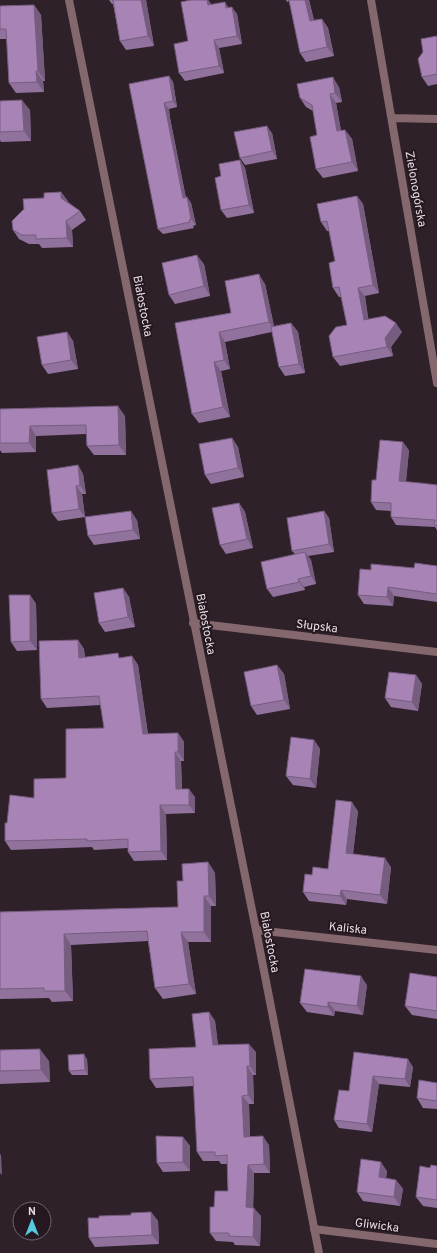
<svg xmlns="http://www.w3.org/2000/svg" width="437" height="1253" font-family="Overpass,sans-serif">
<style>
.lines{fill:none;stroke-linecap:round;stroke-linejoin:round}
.minor{stroke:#85686d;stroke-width:8}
.tertiary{stroke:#85686d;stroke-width:8}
.wall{fill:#90729d}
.shaded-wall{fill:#765c7f}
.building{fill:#a884b6;stroke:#765c7f}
.labels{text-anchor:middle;stroke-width:4;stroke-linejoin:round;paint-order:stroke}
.street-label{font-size:12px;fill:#e6dce2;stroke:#251820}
</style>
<rect width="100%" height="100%" fill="#2f212a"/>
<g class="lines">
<!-- minor -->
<path class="minor" d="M371,0L437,383
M392,118L437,119
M193,623L437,652
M256,930L437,950
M314,1229L437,1244"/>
<!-- tertiary -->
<path class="tertiary" d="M69,0L256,930L319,1253"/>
</g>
<!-- wall -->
<path class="wall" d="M109,0H146L154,46L126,50L120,41L113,4H112Z
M208,0L211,4L229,7L237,14L242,44L219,48L224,73L185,81L179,73L188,41Z
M286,0H309L314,20L322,19L328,28L334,56L306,62L300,53L289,1L287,2Z
M34,5L41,15L45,81H43L44,92L16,93L9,83L7,39H0V6Z
M437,36V84L428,86L422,77Z
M169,76L173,82L177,107L169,109L170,118L186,198L187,197L191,203L196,225L193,226L194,228L163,234L158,229L129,84Z
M339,87L342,102L336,103L341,131L345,130L352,139L358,171L323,178L316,169L317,135L313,111L306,107L300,98Z
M0,101L30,110L31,141L1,142L0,140Z
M272,133L277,159L245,165L240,158Z
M240,160L245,168L254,213L227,218L221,210V176Z
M61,192L68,202L80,211L86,220L72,230L73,247L42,248L39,244H29L19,239L13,230L44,198Z
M357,196L363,204L379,293L365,296L368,319L402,332L391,347L393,356L340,366L333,357L347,325L341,297H339L333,288L335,261L329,231H327L321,222Z
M204,264L210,296L175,304L169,295Z
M265,284L274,326L291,323L298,332L305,373L285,376L279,367L272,332L225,342L230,369L221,371L230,417L199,423L192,414L175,323L231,313Z
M67,332L73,341L78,369L48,374L42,365Z
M0,409L125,416L126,455H94L87,446L86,434L36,436V452L2,453L0,450Z
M232,438L238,447L244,477L211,484L205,475Z
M409,450L406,482L437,485V530L435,527L396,525L391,517V511L376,510L371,502L376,480Z
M78,465L83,474L86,494H82L85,517L58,521L52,513Z
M239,503L245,512L253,548L226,554L220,545Z
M324,511L329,518L334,552L308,556L311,560L316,584L304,587L305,590L273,597L267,589L295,554L292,551Z
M137,520L140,539L94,545L88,536Z
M437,566V602L394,596L393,606L364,604L358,595L371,570L414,568Z
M123,588L129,597L135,627L105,632L99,623Z
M30,595L36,604L37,650L17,651L11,642Z
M78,640L84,649L85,657L122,658L132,656L138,665L148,734L178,733L184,742V761H181L182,789L195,797V813L166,814L167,860L134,861L128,852V848L94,850L92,847L11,850L5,841L7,823L34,798L66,778L104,728L101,705L47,708L41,699Z
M277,665L284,674L290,709L257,715L251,706Z
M416,675L422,684L418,711L391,707L385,698Z
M314,740L320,749L316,788L293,785L286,776Z
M358,811L353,854L391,867L387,904L347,899L346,905L309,901L303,892L312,875L328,869Z
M208,862L215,873L216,906H211V942H188L196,994L163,999L155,988L148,941L71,945L73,1001L52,1002L49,998L0,999V912L178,907L183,881Z
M437,977V1019L412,1015L405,1006Z
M367,985L363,1015L335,1011L334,1016L307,1012L300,1003Z
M209,1012L215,1021L218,1045L256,1052V1075H253L254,1104H249L250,1137L269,1145L270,1173H254L253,1208L261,1216L260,1246L235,1245L233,1242L216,1241L210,1233L214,1207L228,1191L227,1164H221L219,1161H203L197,1152L194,1086L156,1088L150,1079L196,1047Z
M0,1050L49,1061L50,1082L0,1084Z
M354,1052L413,1067L410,1087L379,1084L372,1132L339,1128L334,1120L349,1091Z
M87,1059L88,1075H72L69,1071Z
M437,1083V1109L423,1108L417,1098Z
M183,1137L190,1146V1171L163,1172L157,1163Z
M437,1166V1208L423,1206L416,1197L430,1168Z
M387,1171L386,1178L396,1180L403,1189L400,1206L363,1201L357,1192Z
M151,1212L158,1221L159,1244L95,1247L89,1238L131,1215Z"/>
<!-- shaded-wall -->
<path class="shaded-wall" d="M141,0H146L154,46L148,36Z
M207,0H208L212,5H208Z
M305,0H309L316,30L310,21Z
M225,2L230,10L226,8Z
M34,5L41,15L45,81L38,71Z
M232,7L237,14L242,44L237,36Z
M322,19L328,28L334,56L327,47Z
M214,40L219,48L224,73L219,66Z
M36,71L43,81L44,92L37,82Z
M169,76L173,82L177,107L173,101Z
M333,77L339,87L342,102L335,93Z
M330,94L336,103L343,141L337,131Z
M22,100L30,110L31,141L24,131Z
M164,103L169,109L170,118L187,204L183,198L166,112Z
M267,126L272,133L277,159L272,151Z
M345,130L352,139L358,171L352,162Z
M240,160L245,168L254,213L249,205Z
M61,192L68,201V207L61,198Z
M357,196L363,204L379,293L373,285Z
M187,197L191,203L196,225L191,219Z
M66,221L72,230L73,247L67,238Z
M197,255L204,264L210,296L204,286Z
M259,274L265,284L275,331L269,322Z
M358,288L365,296L370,329L364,320Z
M291,323L298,332L305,373L299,364Z
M396,323L402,332L391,347L393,356L387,347L385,338Z
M67,332L73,341L78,369L71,360Z
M219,332L225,342L230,369L224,360Z
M214,362L221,371L230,417L223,407Z
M118,406L125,416L126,455L119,445Z
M30,426L36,436V452L29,443Z
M232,438L238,447L244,477L238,468Z
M403,442L409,450L405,489L399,481Z
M78,465L83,474L86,494L80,485Z
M76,486L82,494L85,517L79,509Z
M239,503L245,512L253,548L247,539Z
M131,511L137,520L140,539L133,530Z
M324,511L329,518L334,552L329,544Z
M305,552L311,560L316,584L311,576Z
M298,579L304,587L305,590L299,582Z
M388,587L394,596L393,606L387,597Z
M123,588L129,597L135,627L128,617Z
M30,595L36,604L37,650L30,641Z
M78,640L84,649L85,666L79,658Z
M132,656L138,665L149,742L143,734Z
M277,665L284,674L290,709L284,700Z
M416,675L422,684L418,711L412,702Z
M178,733L184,742V761L178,752Z
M314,740L320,749L316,788L310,779Z
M175,752L181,761L182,797L176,789Z
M189,789L195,797V813L189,805Z
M352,802L358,811L352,862L346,853Z
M160,805L166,814L167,860L161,851Z
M385,858L391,867L387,904L380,895Z
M208,862L215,873L216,906L209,896Z
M341,890L347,899L346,905L340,896Z
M204,896L211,906V942L204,932Z
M181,932L188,942L196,994L189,984Z
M64,934L71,945L73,1001L65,991Z
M361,976L367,985L363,1015L357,1006Z
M328,1002L335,1011L334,1016L328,1007Z
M209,1012L215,1021L219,1054L213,1045Z
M249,1044L256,1052V1075L250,1066Z
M40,1049L49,1061L50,1082L41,1070Z
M84,1054L87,1059L88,1075L85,1070Z
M408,1059L413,1067L410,1087L405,1079Z
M247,1066L253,1075L254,1104L248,1095Z
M373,1076L379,1084L372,1132L367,1124Z
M242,1096L249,1104L250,1146L244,1137Z
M263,1136L269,1145L270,1173L264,1164Z
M183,1137L190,1146V1171L183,1162Z
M0,1154L1,1155L2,1175L0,1173Z
M381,1162L387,1171L385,1186L379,1177Z
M248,1165L254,1173L253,1216L246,1207Z
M396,1180L403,1189L400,1206L394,1197Z
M254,1208L261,1216L260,1246L253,1237Z
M151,1212L158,1221L159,1244L152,1235Z"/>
<!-- building -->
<path class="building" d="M113,0H141L148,36L120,41Z
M191,0H207L208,5L225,2L226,8L232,7L237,36L214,40L219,66L179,73L174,44L188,41L181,2Z
M289,0H305L310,21L322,19L327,47L300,53Z
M34,5L38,71H36L37,82L9,83L6,29H0V6Z
M437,36V74L422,77L418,59L423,52L421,39Z
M169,76L173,101L164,103L166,112L183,198L187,197L191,219L189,220L190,222L158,229L129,84Z
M333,77L335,93L330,94L337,131L345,130L352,162L316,169L310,137L317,135L312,105L300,98L297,84Z
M22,100L24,131L0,132V101Z
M267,126L272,151L240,158L234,132Z
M240,160L249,205L221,210L215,178L221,176L219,164Z
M61,192V198L80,211L66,221L67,238L36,239V235H22L13,230L12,221L24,209L23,199L44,198V193Z
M357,196L373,285L358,288L364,320L385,316L396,323L385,338L387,347L333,357L329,336L336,327L347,325L339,287L333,288L329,263L335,261L327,221L321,222L317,204Z
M197,255L204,286L169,295L162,263Z
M259,274L269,322L219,332L224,360L214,362L223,407L192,414L175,323L231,313L225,281Z
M291,323L299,364L279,367L271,327Z
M67,332L71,360L42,365L37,337Z
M118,406L119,445L87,446L86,425L30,426L29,443H0V409Z
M232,438L238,468L205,475L199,444Z
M380,440L403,442L399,481L420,483L437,485V526L434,525L435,520L391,517V503L371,502L372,480H376Z
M78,465L80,485L76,486L79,509L52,513L47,470Z
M239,503L247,539L220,545L212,508Z
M131,511L133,530L88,536L85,517Z
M324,511L329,544L292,551L287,518Z
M305,552L311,576L298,579L299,582L267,589L261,562Z
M415,563L437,566V594L388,587L387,597L358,595L360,569L371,570V564L414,568Z
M123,588L128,617L99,623L94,593Z
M9,595H30V641L11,642Z
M78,640L79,658L118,653L119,658L132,656L143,734L178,733V752H175L176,789H189V805H160L161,851L128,852V839L87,841V839L5,841V823H7L10,795L34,798V779L66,778V729L104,728L99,696L41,699L39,641Z
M277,665L284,700L251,706L244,672Z
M389,672L416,675L412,702L385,698Z
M291,737L314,740L310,779L286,776Z
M336,800L352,802L346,853L385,858L380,895L341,890L340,896L303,892L305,874L312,875L313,867L328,869Z
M208,862L209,896H204V932H181L189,984L155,988L147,931L64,934L65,991H44V988L0,989V912L178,907L177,881H183L182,864Z
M305,969L361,976L357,1006L328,1002V1007L300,1003Z
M410,973L437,977V1011L405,1006Z
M209,1012L213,1045L249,1044L250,1066H247L248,1095L242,1096L244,1137L263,1136L264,1164L248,1165L246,1207L254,1208L253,1237L229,1236V1233H210V1207H214L215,1191H228L227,1155L215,1156V1152H197L193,1077L150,1079L149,1049L196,1047L192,1014Z
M40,1049L41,1070L0,1071V1050Z
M354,1052L408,1059L405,1079L373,1076L367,1124L334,1120L339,1090L349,1091Z
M84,1054L85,1070L69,1071L68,1055Z
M419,1080L437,1083V1101L417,1098Z
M156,1136L183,1137V1162L157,1163Z
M361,1159L381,1162L379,1177L396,1180L394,1197L357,1192Z
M431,1165L437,1166V1200L416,1197L420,1166L430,1168Z
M151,1212L152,1235L89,1238L88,1218H99V1216L131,1215V1213Z"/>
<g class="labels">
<!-- street labels -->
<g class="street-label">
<text transform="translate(416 189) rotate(80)" y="4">Zielonogórska</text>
<text transform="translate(143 306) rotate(79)" y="4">Białostocka</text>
<text transform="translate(206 624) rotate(79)" y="4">Białostocka</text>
<text transform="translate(317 626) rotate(7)" y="4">Słupska</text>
<text transform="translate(348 928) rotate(6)" y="4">Kaliska</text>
<text transform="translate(270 942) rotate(79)" y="4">Białostocka</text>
<text transform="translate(377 1225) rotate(7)" y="4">Gliwicka</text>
</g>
</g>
<!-- north arrow -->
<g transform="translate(32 1221)"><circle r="19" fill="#251820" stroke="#72666e"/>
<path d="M0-3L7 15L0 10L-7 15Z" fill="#56c9e0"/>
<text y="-6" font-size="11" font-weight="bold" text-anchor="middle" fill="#e6dce2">N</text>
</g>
</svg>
